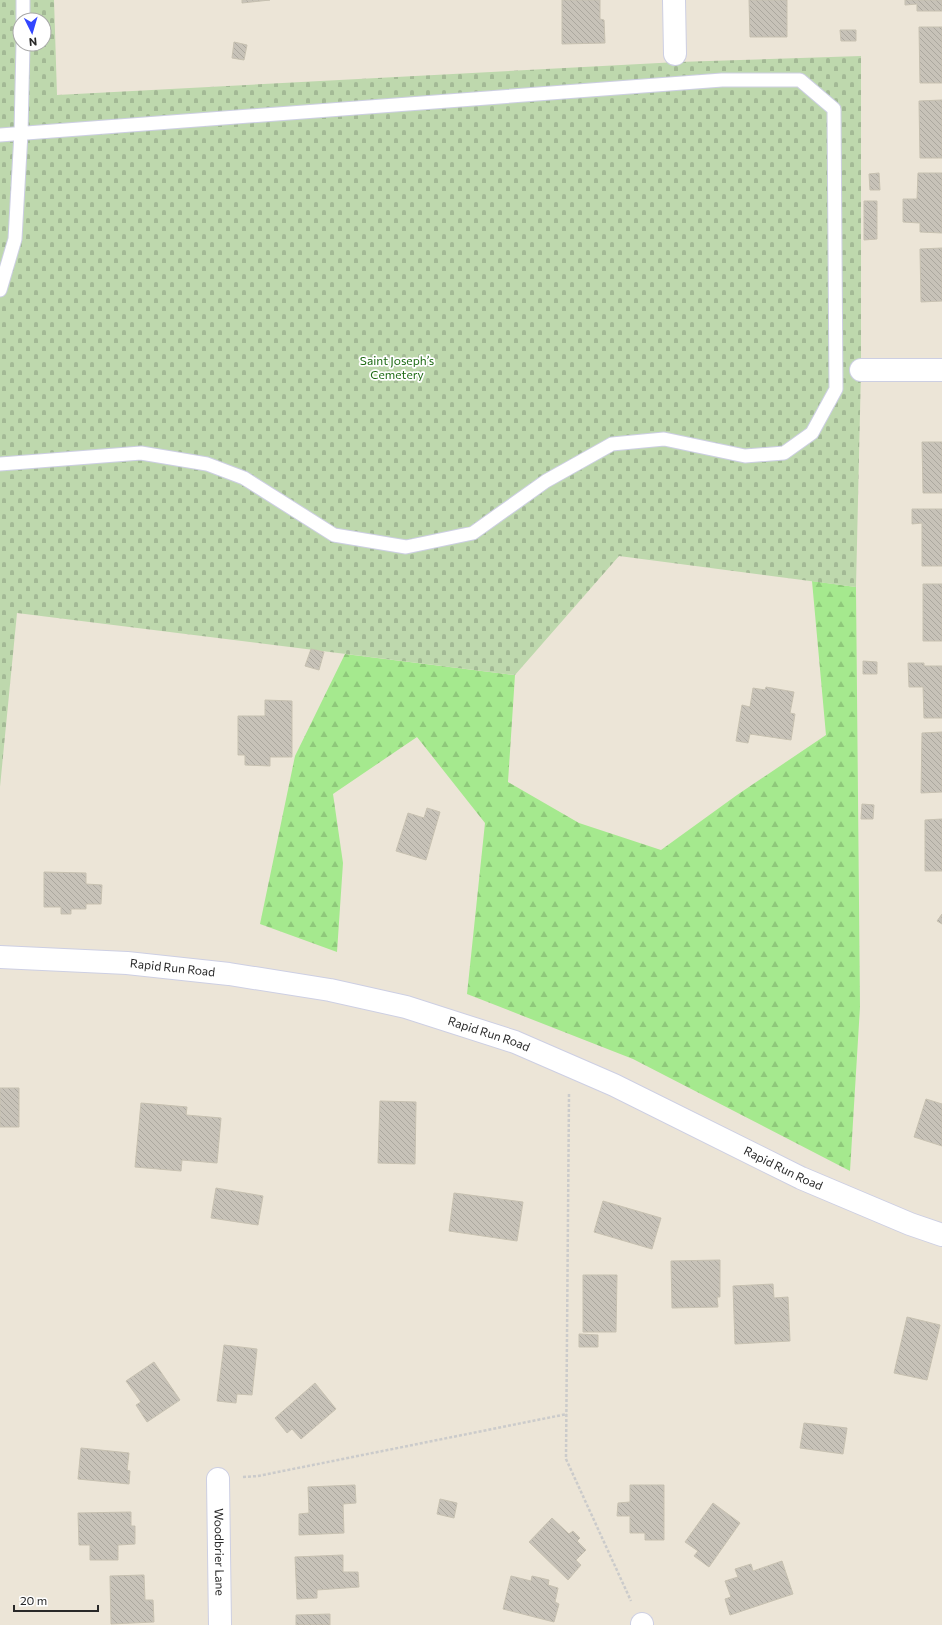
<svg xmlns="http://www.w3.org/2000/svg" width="942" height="1625" font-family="Commissioner,sans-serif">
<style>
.forest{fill:url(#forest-firs)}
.cemetery{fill:url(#cemetery-stones);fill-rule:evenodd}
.building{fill:url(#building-back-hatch);stroke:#c7c1b1}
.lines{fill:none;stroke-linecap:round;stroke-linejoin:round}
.lane-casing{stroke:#cdcfe3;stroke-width:15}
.street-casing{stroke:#cdcfe3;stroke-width:24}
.secondary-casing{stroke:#cdcfe3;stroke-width:24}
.path{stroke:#cbcbcb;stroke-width:2.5;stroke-dasharray:3 2;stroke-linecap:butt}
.lane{stroke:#fff;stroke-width:13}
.street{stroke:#fff;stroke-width:22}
.secondary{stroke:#fff;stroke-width:22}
.labels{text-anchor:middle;stroke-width:3.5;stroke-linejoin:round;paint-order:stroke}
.park-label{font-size:12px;fill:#1d6a13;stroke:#fff}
.street-label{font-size:12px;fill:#282828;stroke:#fff}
</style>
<defs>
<pattern id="forest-firs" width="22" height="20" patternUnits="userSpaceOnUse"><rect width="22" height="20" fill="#a5e98e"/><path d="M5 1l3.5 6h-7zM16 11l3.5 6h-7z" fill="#8ec87a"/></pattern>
<pattern id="cemetery-stones" width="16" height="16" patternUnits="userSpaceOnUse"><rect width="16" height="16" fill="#bed8ad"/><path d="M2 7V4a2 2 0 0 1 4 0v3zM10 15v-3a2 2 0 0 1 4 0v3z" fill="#a3b995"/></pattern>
<pattern id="building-back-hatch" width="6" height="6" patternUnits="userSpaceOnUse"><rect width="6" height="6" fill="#c7c2b8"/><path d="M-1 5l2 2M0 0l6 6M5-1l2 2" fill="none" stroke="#aba79e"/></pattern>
</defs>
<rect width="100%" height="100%" fill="#ece5d7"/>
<!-- forest -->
<path class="forest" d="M812,581L856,587L860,1007L850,1171L633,1059L467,994L485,823L417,737L333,794L343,863L337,952L260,924L295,756L345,654L515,675L508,782L579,823L661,850L737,795L826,735Z"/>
<!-- cemetery -->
<path class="cemetery" d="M0,0H54L57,95L678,62L861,56V370L856,587L619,556L515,675L17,613L0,787ZM20,20H44V44H20Z"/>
<!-- building -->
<path class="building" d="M242,0H270L242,3Z
M562,0H600V19L604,20L605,43L562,44Z
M749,0H787V37H750Z
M905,0H942V11H917V4L905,5Z
M919,27H942V83H920Z
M840,30H856V41H841Z
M234,42L247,45L244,60L232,58Z
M942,100V158H920L919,101Z
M879,173L880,190H870L869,174Z
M918,173H942V233L920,232V223L903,222V199H917Z
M864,201H877V239L864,240Z
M942,248V301L921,302L920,249Z
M922,442H942V493H923Z
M912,509H942V566H922V523L912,524Z
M923,584H942V641H923Z
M311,649L324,652L319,670L305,666Z
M863,661L877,662V674H863Z
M908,663H924V666H942V718H924L923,687H909Z
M766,687L794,692L790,713L795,714L791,740L750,734L748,743L736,741L742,705L750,707L753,688L765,690Z
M265,700L292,701V757H270V766L245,765V755H238V716H265Z
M942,732V792L921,793L922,733Z
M862,804L874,805L873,819H861Z
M427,808L440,812L426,860L396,851L408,813L424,818Z
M942,819V871H925V820Z
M44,872L86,873V884L102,885L101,904H86V909H71V914H61V907H44Z
M942,914V924L937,921Z
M0,1088H19V1127H0Z
M926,1099L942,1104V1146L914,1137Z
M380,1101L416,1102L415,1164L378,1163Z
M141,1103L187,1107L186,1115L221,1118L217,1163L182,1160L181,1171L135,1167Z
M216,1188L263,1196L258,1225L211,1218Z
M454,1193L523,1202L517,1241L449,1231Z
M603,1201L661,1218L652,1249L594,1232Z
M720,1260V1297H717L718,1307L672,1308L671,1261Z
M583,1275H617L616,1332H583Z
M773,1284L774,1298L788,1297L790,1341L735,1344L733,1286Z
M907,1317L940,1325L927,1380L894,1373Z
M579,1334L598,1335V1347H579Z
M224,1345L257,1349L252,1395L237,1394L236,1403L217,1401Z
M154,1362L180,1400L147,1422L136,1405L141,1402L126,1381Z
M315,1383L336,1409L301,1439L292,1429L287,1433L275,1418Z
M804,1423L847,1428L843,1454L800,1448Z
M81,1448L129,1453L127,1470L130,1471L129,1484L78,1479Z
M355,1485L356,1503L343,1504L344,1533L299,1535V1514L309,1513L308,1487Z
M630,1485H664V1540H645V1533H630V1516H617L618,1503L630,1502Z
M440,1499L457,1503L454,1518L437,1514Z
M713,1503L740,1523L709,1567L694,1556L698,1551L685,1542Z
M131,1512V1526H135V1544L118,1545V1560H90V1545H79L78,1513Z
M552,1518L569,1534L573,1531L580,1538L577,1541L586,1550L576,1560L581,1565L568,1580L529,1542Z
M343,1555V1572H358L359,1587L317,1590V1598L297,1599L295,1557Z
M782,1561L793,1594L730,1615L725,1599L731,1597L725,1581L738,1577L735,1569L751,1564L753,1571Z
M144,1575L145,1600H153L154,1622L111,1624L110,1576Z
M511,1576L531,1581L532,1576L549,1580L548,1585L558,1588L555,1602L559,1604L554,1622L503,1609Z
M330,1614V1625H296V1615Z"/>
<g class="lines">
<defs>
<path id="lane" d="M23,20V0
M0,135L722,80H800L834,109L836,389L812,433L784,453L745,456L664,439L612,444L546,481L473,533L406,547L334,535L244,478L207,464L141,453L0,464
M0,290L15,239L21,133L23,44"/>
<g id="street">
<path d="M674,0L675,54"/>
<path d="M861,370H942"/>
<path id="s1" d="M218,1479L220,1625"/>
<path d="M642,1624V1625"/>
</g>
<g id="secondary">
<path id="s2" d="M0,957L127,963L229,974L330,990L406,1007L515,1042L614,1085L801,1178L910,1224L942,1235"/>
</g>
</defs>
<!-- lane casing -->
<use href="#lane" class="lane-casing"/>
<!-- street casing -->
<use href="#street" class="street-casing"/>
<!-- secondary casing -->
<use href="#secondary" class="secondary-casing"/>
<!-- path -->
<path class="path" d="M569,1094L566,1459L631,1601
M243,1477L258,1476L567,1414"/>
<!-- lane -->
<use href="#lane" class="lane"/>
<!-- street -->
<use href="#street" class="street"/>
<!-- secondary -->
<use href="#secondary" class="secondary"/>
</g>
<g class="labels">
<!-- park labels -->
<g class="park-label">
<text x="397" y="365">Saint Joseph’s<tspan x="397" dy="14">Cemetery</tspan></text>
</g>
<!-- street labels -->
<g class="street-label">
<text dy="4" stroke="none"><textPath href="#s2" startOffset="173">Rapid Run Road</textPath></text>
<text dy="4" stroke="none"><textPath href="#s2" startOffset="497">Rapid Run Road</textPath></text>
<text dy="4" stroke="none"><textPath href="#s2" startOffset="821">Rapid Run Road</textPath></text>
<text dy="4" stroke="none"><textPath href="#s1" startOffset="73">Woodbrier Lane</textPath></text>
</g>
</g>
<!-- north arrow -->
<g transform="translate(32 32) rotate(175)"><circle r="19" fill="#ffffff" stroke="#a9a9a9"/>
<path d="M0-3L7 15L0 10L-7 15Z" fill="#3246ff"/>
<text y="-6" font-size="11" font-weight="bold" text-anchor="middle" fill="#282828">N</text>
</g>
<!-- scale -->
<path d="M14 1605v6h84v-6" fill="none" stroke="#282828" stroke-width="2"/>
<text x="20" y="1605" font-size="12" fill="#282828" stroke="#ffffff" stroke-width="3" paint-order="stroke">20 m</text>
</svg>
